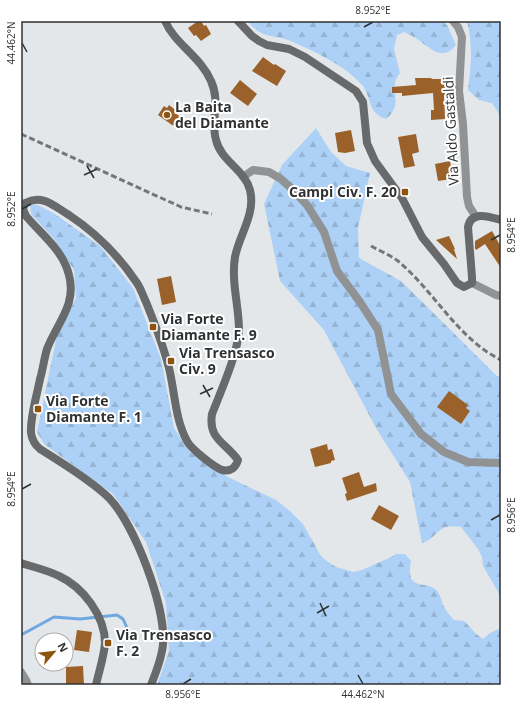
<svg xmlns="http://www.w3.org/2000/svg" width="522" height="706" font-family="'Open Sans',sans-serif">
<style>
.forest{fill:url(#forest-firs)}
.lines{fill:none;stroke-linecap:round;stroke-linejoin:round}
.stream{stroke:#6fa8e0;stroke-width:3}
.building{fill:#9a622a}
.pedestrian{stroke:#909293;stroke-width:8}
.minor{stroke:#909293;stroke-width:8}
.secondary{stroke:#67696b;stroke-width:8}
.rail{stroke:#747678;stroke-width:3;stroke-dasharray:6 3;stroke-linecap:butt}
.ticks{fill:none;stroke:#2f3132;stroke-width:1.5}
.poi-dot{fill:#8d530f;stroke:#fff;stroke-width:1.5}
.labels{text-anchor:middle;stroke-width:4;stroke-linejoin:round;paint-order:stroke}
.poi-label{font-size:14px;font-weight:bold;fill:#2f3132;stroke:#fff;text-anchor:start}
.street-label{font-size:14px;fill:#2f3132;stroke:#fff}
.neatline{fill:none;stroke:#2f3132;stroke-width:1.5}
.ticks-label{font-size:10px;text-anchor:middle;fill:#2f3132}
</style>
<defs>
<pattern id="forest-firs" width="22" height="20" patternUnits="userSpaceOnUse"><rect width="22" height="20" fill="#add1f6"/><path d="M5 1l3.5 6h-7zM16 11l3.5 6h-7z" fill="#95b4d3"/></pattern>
</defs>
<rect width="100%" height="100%" fill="#e3e7ea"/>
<!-- forest -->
<path class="forest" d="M248,21H442L447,25L456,45C442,63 429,47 416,38C412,36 408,34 404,32L397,35L394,49L400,73C386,90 406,102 386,119C368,113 372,100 363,86C360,83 357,80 354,77C337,62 315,52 293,42C275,34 261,40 248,21Z
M467,21H501V122L499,114L492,103L479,100L468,90C471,68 473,43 467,21Z
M316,128L331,152L346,166L370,173L358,228L359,258L401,281L497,376L501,378V597L483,566L482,557L478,549L461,527C436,523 440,537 422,543L410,482L376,428L324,330L280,281L264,204L282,165Z
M30,205H38L55,214L100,246L133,288L161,359L174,428L190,452L228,477L276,500L290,511L303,524L321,556L328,562L336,567L353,572L362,570L389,558L396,554H405L411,561C410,567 409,575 412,580C418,587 428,583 435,589C440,593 441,599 443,605C446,611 450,616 454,620L464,621L470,627L476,634L483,639L490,633L501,628V685H157L169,651L166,603L146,542L113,494L44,444L37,432L57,335L76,298L74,270L54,239L31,214Z"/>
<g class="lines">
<!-- stream -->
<path class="stream" d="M21,635L54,617L80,619L117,615L123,619L128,630"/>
</g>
<!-- building -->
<path class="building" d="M198,21H201L204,26L206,25L211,34L201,41L196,35L194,36L188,28Z
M263,57L274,65L275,64L286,71L277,86L252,71Z
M415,78H431L432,79H446L447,95H444L445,119L431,120V110H434L433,93L402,96V93H392V87L416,85Z
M240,80L257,94L248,106L230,93Z
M169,105L177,111L175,113L186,121L183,126L172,125L158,115L164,106L167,108Z
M351,130L355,151L345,153L338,152L335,133Z
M416,134L419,152L412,154L415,166L404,168L398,137Z
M450,161L452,173L450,174L451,179L438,181L435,164Z
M492,231L501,247V268L485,244L476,250L475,248V241Z
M449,236L455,249H454L457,259L436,240Z
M171,276L176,302L162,305L157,279Z
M449,391L468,405L466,408L470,411L461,424L437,407Z
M327,444L328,450L332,449L335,460L331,461V463L315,467L310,449Z
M359,472L364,487L376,483L377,491L347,501L345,494L347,493L342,478Z
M379,505L399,516L391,530L371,519Z
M77,630L92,632L89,652L74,650Z
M83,666L84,685H66V667Z"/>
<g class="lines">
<!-- pedestrian -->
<path class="pedestrian" d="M21,672L26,680L28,685"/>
<!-- minor -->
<path class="minor" d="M453,21L458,27L462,37L459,91L463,124L467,197L469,206L476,217
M243,177L253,170L269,172L281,179L292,189L307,205L324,232L337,271L360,302L378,330L391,394L421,434L444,452L468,462L501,463
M472,283L496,295L501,296"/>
<!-- secondary -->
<path class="secondary" d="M238,21L252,36L259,41L267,45L289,49L305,57L356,91L363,102L367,143L375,161L402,198L422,237L444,264L457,283L464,287L472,283V277L468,227C471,210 490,217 501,220
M21,563C33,567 47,570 59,576C83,587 105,616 105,643C104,657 99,671 96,685
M151,685C156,672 162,658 163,644C166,607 135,525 109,498C92,481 61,462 40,449C35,445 32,440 31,433C30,417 37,395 40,379C43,369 44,359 47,349C57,323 77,305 69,275C63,250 41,234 26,216L23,209L25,203C43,194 54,206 69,215C96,233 119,256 137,283C141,289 143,296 146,302C155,324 163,345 169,368C175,393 175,419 187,441C191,449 214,467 222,470C231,472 236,467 238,460C225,442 208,439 212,414C221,391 238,353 239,330C239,306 231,282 235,257C239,235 256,214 250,190C245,170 221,161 216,140C210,119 221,103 211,81C201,57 175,44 165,21"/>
<!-- rail -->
<path class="rail" d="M21,134L181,207L212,214
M371,246C380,251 390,255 398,261C434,291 458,339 501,360"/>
</g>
<!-- ticks -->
<path class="ticks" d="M364,27L373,22M22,43L27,52M87,166L94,178M84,175L97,169M22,209L31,204M491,240L500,235M203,385L210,397M200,394L213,388M22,489L31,484M491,520L500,515M320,603L326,616M317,613L329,606M358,675L363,684M183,684L191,679"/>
<!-- markers -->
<g class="poi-dot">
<circle cx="167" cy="115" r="4"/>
<rect x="401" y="188" width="8" height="8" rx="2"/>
<rect x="149" y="323" width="8" height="8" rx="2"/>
<rect x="167" y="357" width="8" height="8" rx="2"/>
<rect x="34" y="405" width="8" height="8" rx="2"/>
<rect x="104" y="639" width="8" height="8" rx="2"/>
</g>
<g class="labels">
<!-- poi labels -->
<g class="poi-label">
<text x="175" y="112">La Baita<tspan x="175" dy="16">del Diamante</tspan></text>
<text x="397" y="197" text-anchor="end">Campi Civ. F. 20</text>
<text x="161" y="324">Via Forte<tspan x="161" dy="16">Diamante F. 9</tspan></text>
<text x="179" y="358">Via Trensasco<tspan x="179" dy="16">Civ. 9</tspan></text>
<text x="46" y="406">Via Forte<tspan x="46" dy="16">Diamante F. 1</tspan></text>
<text x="116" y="640">Via Trensasco<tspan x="116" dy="16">F. 2</tspan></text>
</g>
<!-- street labels -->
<g class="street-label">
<text transform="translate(451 131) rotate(-93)" y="5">Via Aldo Gastaldi</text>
</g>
</g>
<!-- border -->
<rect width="522" height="706" fill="none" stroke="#ffffff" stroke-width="44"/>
<!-- north arrow -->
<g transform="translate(54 652) rotate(62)"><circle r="19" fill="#ffffff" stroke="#acadad"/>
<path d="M0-3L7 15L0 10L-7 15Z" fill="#8d530f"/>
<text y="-6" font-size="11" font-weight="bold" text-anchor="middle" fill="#2f3132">N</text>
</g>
<rect x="22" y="22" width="478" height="662" class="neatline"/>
<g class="ticks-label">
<text x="373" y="14">8.952°E</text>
<text transform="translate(11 43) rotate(-90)" y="4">44.462°N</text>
<text transform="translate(11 209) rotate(-90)" y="4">8.952°E</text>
<text transform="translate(511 235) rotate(-90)" y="4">8.954°E</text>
<text transform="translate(11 489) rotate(-90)" y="4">8.954°E</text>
<text transform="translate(511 515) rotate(-90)" y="4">8.956°E</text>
<text x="183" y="698">8.956°E</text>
<text x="363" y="698">44.462°N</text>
</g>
</svg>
